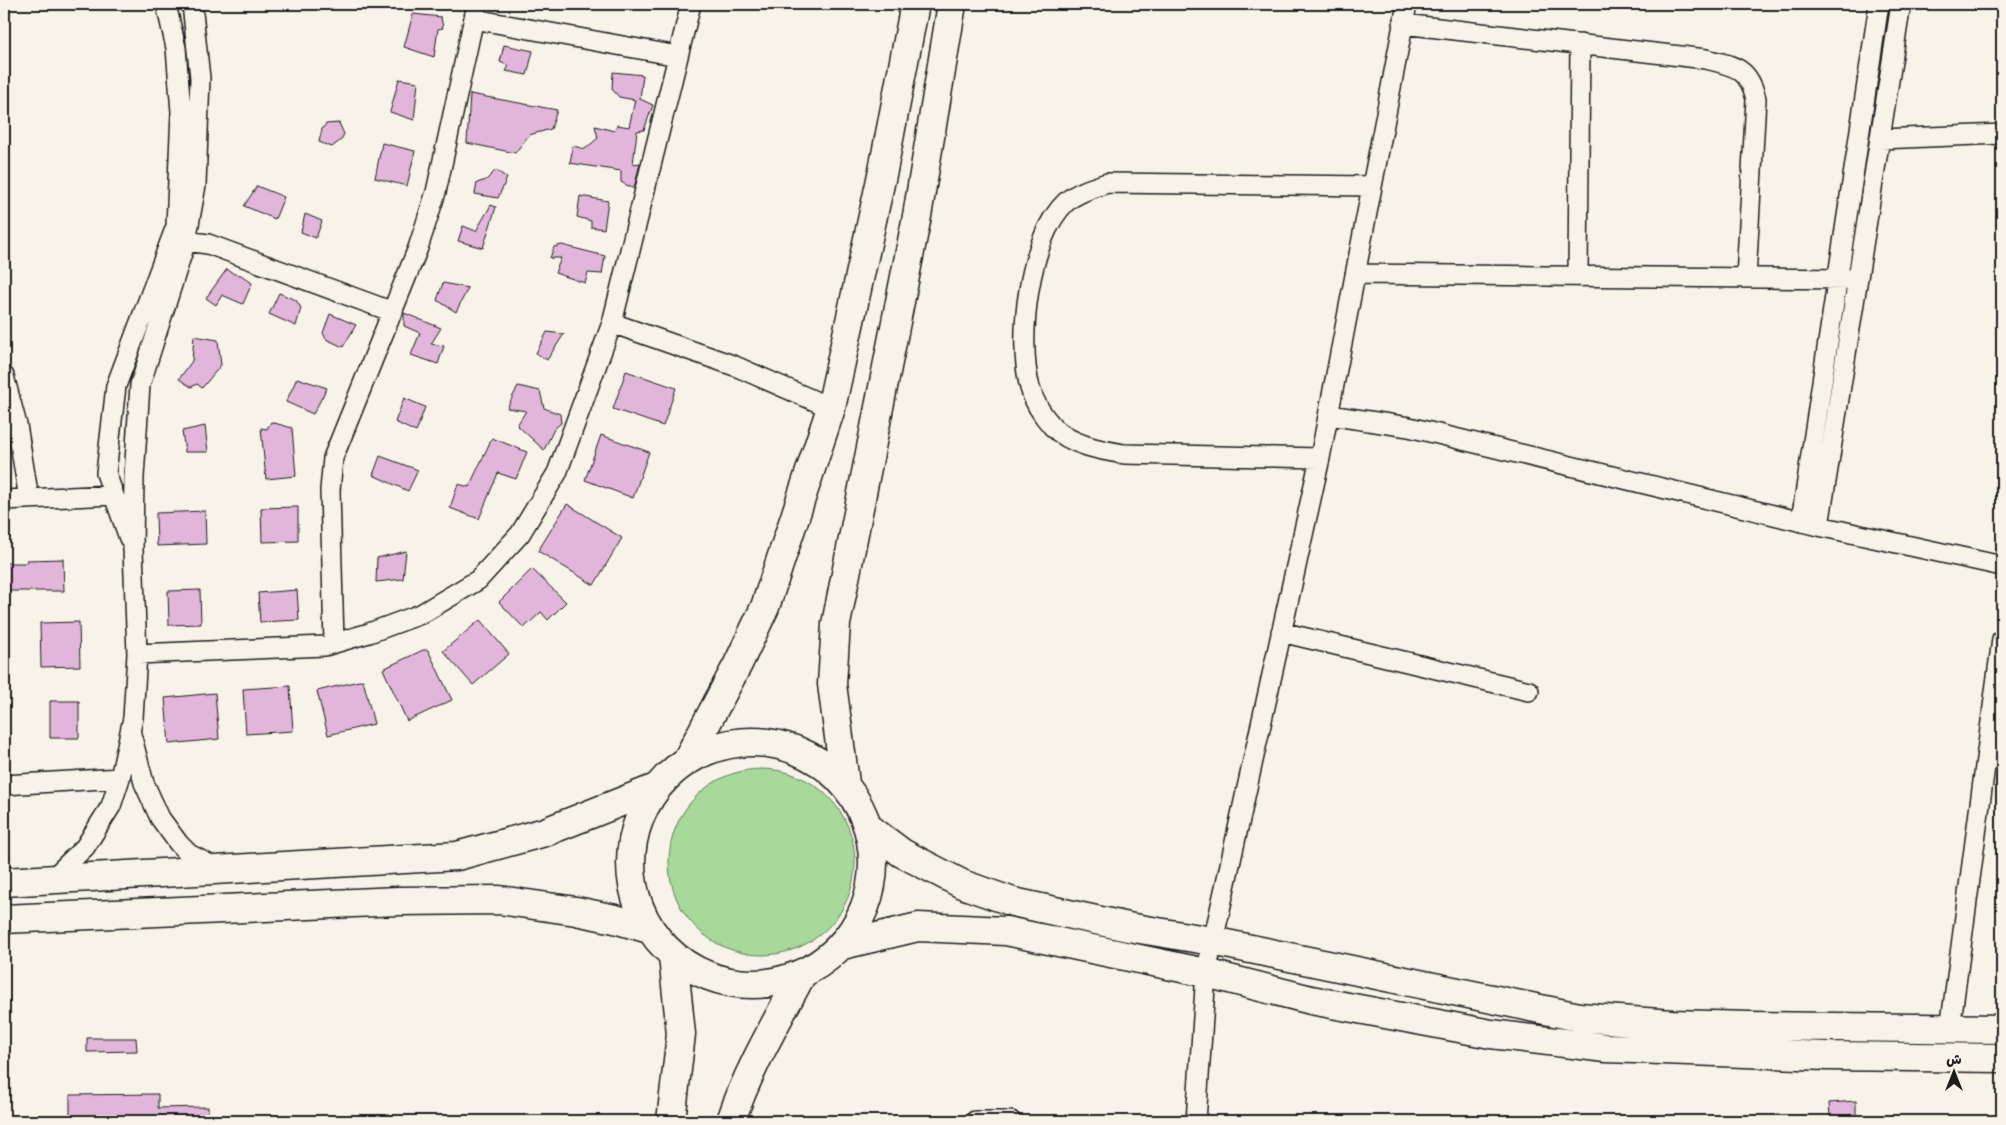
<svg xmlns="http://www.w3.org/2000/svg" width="2006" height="1125" font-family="'Comic Neue','Playpen Sans Arabic',sans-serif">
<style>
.green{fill:#a7d99a;stroke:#627a5b}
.building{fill:#e2b6da;stroke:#1c1c1c}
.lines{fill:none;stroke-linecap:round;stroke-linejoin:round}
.minor-casing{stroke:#1c1c1c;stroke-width:22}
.primary-casing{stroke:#1c1c1c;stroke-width:31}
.minor{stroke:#f7f3e8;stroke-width:19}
.primary{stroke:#f7f3e8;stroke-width:28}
</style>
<rect width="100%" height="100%" fill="#f7f3e8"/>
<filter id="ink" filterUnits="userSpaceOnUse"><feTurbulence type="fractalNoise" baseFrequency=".02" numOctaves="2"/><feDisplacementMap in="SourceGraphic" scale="10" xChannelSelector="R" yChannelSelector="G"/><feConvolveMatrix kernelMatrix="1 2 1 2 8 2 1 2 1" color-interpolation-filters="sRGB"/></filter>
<g filter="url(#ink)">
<!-- green -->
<path class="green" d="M669 862a93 93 0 1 1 186 0a93 93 0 1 1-186 0Z"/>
<!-- building -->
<path class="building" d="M413,14L441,17L443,28L438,29L434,57L404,47Z
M504,45L533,51L527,75L506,71L509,66L500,62Z
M613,72L643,75L640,99L653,105L644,130L637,131L633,164L640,163L634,189L621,182V171L570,163L573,146L585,149L598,138L595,126L614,131L617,125L629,127L635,100L619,97L612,89Z
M399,79L418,82L414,120L390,112Z
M470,94L557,110L551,129L529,135L515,153L467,143Z
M339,123L344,134L341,140L332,147L319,142L322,129L326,124Z
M382,143L415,151L407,186L375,178Z
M496,170L507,178L498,198L475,194L477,183L486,180Z
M257,186L284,197L275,219L244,206Z
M580,196L608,201L604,229L591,227V221L577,217Z
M491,205L496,207L483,248L458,241L463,226L476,231Z
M305,214L322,221L316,238L301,232Z
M562,245L605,256L602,274L588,273L585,283L555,273L561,258H550L554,247Z
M227,269L234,274L241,275L252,283L243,304L222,295L216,305L206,298Z
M443,283L468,288L456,312L437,300Z
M279,293L296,300L301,308L296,326L269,314Z
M404,313L441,328L431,344L444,346L438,364L411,355L420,333L404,326Z
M330,314L356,325L343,347L326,339L323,333Z
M547,332L564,334L547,360L536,353Z
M194,336L218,340L221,365L202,388L197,384L191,387L179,379L192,361Z
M626,371L676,388L663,426L613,409Z
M297,378L327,388L313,414L286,402Z
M518,386L540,391L544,408L560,414L561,423L554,429L544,450L517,425L526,411L507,408Z
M404,398L425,407L416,432L395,422Z
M271,422L292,428L296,476L266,479L261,428L267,429Z
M205,426L208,452H185L182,431Z
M601,435L649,452L633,498L585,480Z
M492,438L527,452L516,479L498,473L479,519L450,508L458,484L469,487Z
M380,456L418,470L408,491L373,475Z
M567,504L622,538L594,585L538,551Z
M298,507V541L262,542L261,508Z
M205,511L206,544L157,546L156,513Z
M406,551L403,579L376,582L377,558Z
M63,559L64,591H4V563H27V560Z
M532,569L566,602L548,620L541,612L524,628L499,602Z
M200,590L201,624L169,625L168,591Z
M297,590L299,620L260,622L258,593Z
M480,620L509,654L473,685L443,651Z
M79,622L80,666L41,667L40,623Z
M423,650H428L452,700L407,721L383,669Z
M363,680L374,724L328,735L317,691Z
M290,686L293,731L246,734L243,689Z
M215,693L219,739L169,744L165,698Z
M50,701H79V738H50Z
M87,1038H136L137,1051L87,1052Z
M158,1094V1108L208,1107V1121H70V1095Z
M1856,1101V1115L1830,1116L1829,1103Z"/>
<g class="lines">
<defs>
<path id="minor" d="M474,19L678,56
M1403,24L1706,59C1735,66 1749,68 1756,99L1746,278
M1880,139L2002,134
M186,241L208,244L393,312
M1355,274L1849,279
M1578,276L1580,44
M612,323L735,366L831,408
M4,376L17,425L29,499
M1329,415L1409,427L1819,526L2002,566
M1320,458L1124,454C1100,450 1071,445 1053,427C1043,416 1034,403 1030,388C1017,340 1028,238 1066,202C1077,192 1093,188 1107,183L1372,186
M4,500L113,495
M1801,521L1879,4
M1819,526L1901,4
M129,538L106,473L116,386L176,226L181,112L176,48L166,4
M1281,632L1529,691
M334,643L330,490L333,458L418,248L436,192L477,4
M137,654L325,646L369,633L421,614L478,580L520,534L557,473L612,323L691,4
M131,734L144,783L160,818L179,844L189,854L218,869
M4,785L120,778
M52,879L85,847L111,806L120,778L133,718L137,654L133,549L134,477L140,385L186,241L196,185L200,78L192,4
M1950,1029L2002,639
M975,1121H1011
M1196,1121L1206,973L1320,458L1407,4"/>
<path id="primary" d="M631 863a121 121 0 1 1 242 0a121 121 0 1 1-242 0Z
M687,760L738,664L765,607L831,408L883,170L915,4
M845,783L832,684L836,624L917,216L952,4
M870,829L902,853L962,884L1013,902L1128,927L1212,941L1579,1017L1672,1024L1750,1026L2002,1029
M4,882L457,856L545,832L656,788
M4,919L398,901L499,900L576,911L615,919L646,928
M843,945L918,927L1006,931L1206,973L1311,1000L1491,1034L1606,1048L1826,1056L2002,1058
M671,1121L681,1034L673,956
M731,1121C748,1070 776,1023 801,976"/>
</defs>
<!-- minor casing -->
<use href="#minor" class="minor-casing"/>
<!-- primary casing -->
<use href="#primary" class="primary-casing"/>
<!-- minor -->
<use href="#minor" class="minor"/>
<!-- primary -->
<use href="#primary" class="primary"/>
</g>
</g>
<!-- margin -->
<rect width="2006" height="1125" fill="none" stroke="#f7f3e8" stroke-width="20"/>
<rect x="10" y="10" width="1986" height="1105" fill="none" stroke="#1c1c1c" stroke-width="2" filter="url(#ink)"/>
<!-- north arrow -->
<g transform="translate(1954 1072)" stroke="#f7f3e8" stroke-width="4" paint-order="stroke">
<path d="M0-4L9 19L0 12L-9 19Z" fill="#1c1c1c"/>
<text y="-8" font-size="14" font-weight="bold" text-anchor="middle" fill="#1c1c1c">ش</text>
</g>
</svg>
